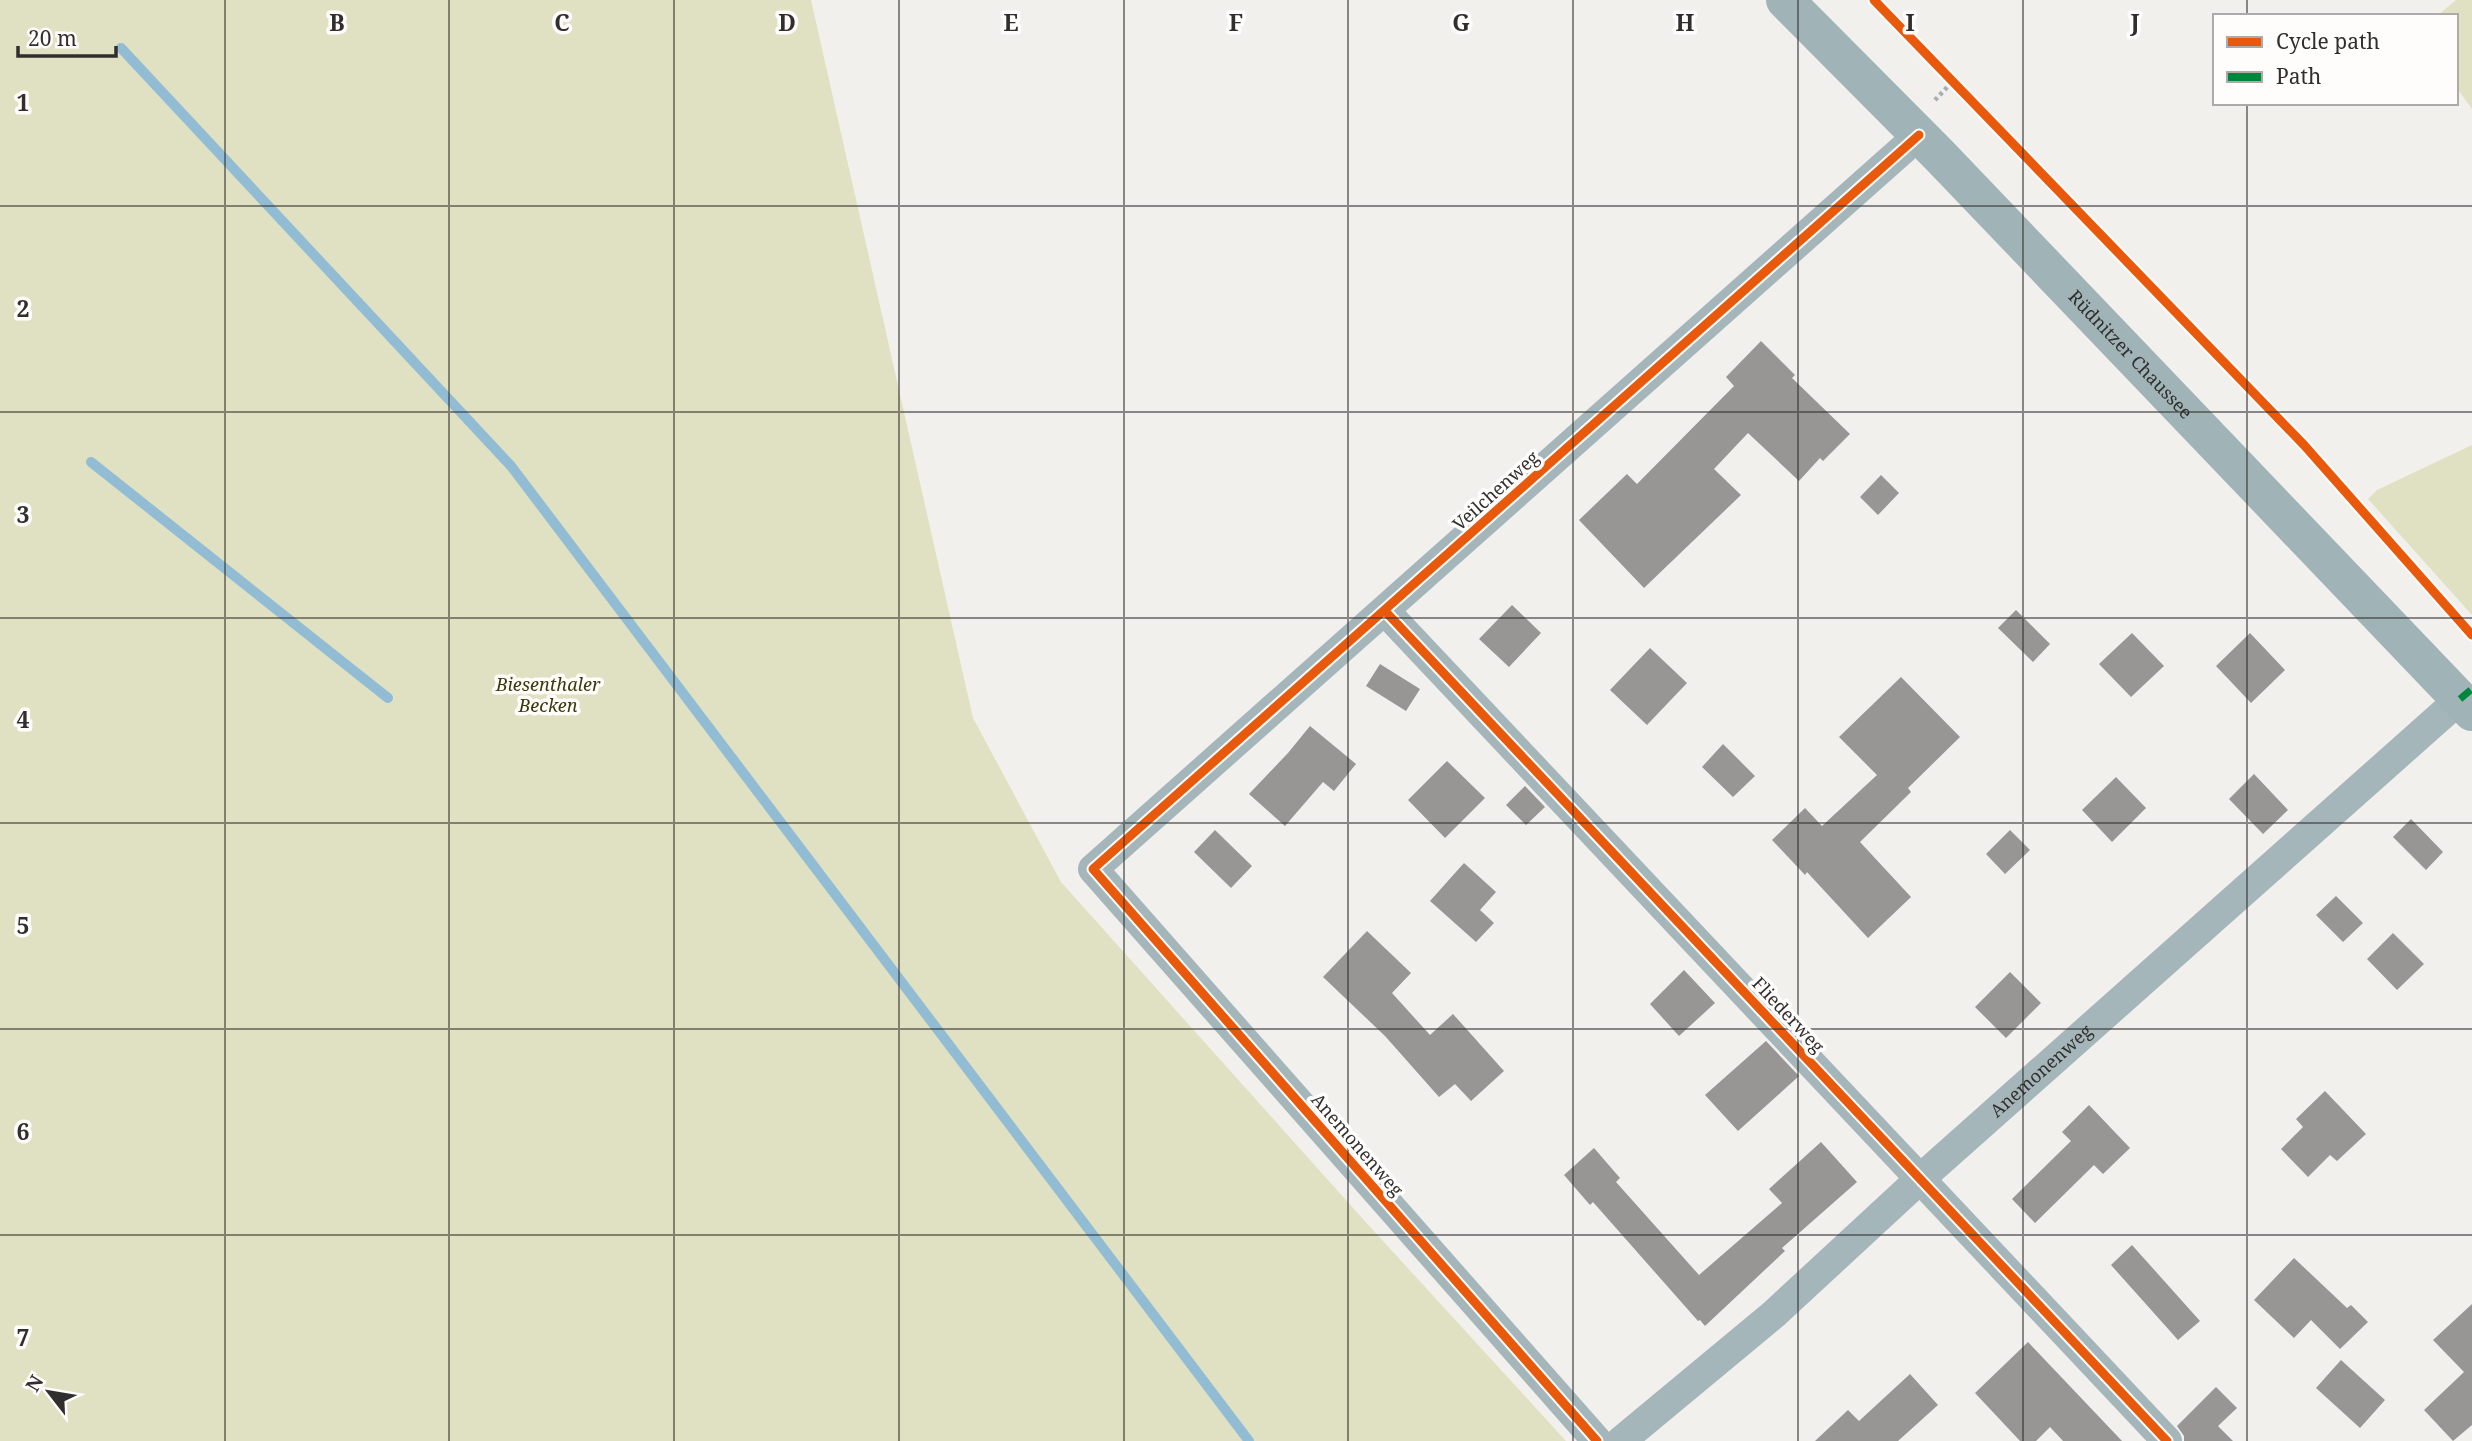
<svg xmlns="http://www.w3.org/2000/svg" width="2472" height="1441" font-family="'Noto Serif',serif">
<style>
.green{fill:#dfe1c2}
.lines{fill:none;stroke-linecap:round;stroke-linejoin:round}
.stream{stroke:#91bcd4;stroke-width:10}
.building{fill:#989694}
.path{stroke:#a6b0b2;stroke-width:4.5;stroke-dasharray:3.5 3.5;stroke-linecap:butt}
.minor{stroke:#a5b6ba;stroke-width:30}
.secondary{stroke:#a0b4b7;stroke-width:38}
.quiet{stroke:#00873e;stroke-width:7;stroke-dasharray:14 7;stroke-linecap:butt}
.cycleway-casing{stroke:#fffdfc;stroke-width:13}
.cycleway{stroke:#e8590c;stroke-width:9}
.grid{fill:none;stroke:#312f2e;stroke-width:2;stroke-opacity:0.55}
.labels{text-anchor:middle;stroke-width:7;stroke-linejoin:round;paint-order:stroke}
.street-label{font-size:18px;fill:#312f2e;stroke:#fffdfc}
.park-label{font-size:18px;font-style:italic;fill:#393b09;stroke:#fffdfc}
.grid-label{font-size:23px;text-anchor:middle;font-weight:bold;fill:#312f2e;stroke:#fffdfc;stroke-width:7;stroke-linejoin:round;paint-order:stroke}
</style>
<rect width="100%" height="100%" fill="#f2f0ed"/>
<!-- green -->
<path class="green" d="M0,0H811L973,718L1061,882L1362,1218L1566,1441H0Z
M2456,0H2472V109L2456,87V16H2437Z
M2472,445V615L2368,499L2377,490Z"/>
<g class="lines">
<!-- stream -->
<path class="stream" d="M121,48L511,466L1249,1441
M91,462L388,698"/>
</g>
<!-- building -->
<path class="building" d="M1761,341L1795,375L1792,378L1850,434L1823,461L1820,458L1799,481L1748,433L1714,469L1741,495L1644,588L1579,520L1627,474L1637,484L1734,386L1726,377Z
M1881,475L1899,493L1878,515L1860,497Z
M1512,605L1541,633L1509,667L1479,639Z
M2016,610L2050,644L2033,662L1998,628Z
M2132,633L2164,666L2131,697L2099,664Z
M2250,633L2285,670L2251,703L2216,666Z
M1650,648L1687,683L1647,725L1610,690Z
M1380,664L1420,689L1406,711L1366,686Z
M1901,677L1960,737L1908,788L1911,792L1860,842L1911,897L1868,938L1807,872L1805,875L1772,840L1805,808L1822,826L1877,775L1839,737Z
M1310,726L1356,764L1334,791L1323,782L1285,826L1249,794L1288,753Z
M1723,744L1755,776L1733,797L1702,767Z
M1447,761L1485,798L1445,838L1408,800Z
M2254,774L2288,810L2263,834L2229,799Z
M2116,777L2146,808L2112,842L2082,810Z
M1525,786L1545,807L1526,825L1506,805Z
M2411,819L2443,852L2426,870L2393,837Z
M1215,830L1252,866L1231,888L1194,852Z
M2010,830L2030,850L2005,874L1986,854Z
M1464,863L1496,892L1480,910L1494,923L1476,942L1430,901Z
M2336,896L2363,923L2343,942L2316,915Z
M1367,931L1411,973L1392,993L1430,1035L1453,1014L1504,1071L1471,1101L1455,1084L1439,1097L1385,1036L1323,977Z
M2393,933L2424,964L2397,990L2367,959Z
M1684,970L1715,1003L1679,1036L1650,1004Z
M2010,972L2041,1003L2006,1038L1975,1007Z
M1766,1041L1799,1076L1738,1131L1705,1095Z
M2325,1091L2366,1134L2337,1161L2330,1155L2308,1177L2281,1149L2303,1127L2296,1119Z
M2089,1105L2130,1148L2103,1174L2094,1165L2035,1223L2012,1199L2071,1141L2062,1132Z
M1821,1142L1857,1182L1782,1248L1785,1251L1705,1326L1700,1320L1698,1321L1593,1202L1590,1205L1564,1175L1594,1148L1620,1178L1616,1182L1699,1275L1782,1203L1769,1189Z
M2132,1245L2200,1321L2178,1340L2111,1265Z
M2294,1258L2347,1308L2351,1305L2368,1322L2340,1349L2311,1320L2294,1338L2254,1300Z
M2472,1304V1425L2453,1441L2424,1410L2464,1372L2433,1340Z
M2028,1342L2122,1441H2063L2050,1427L2036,1441H2020L1975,1393Z
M2341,1360L2385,1400L2360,1428L2316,1388Z
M1910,1374L1938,1405L1898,1441H1815L1848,1410L1859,1421Z
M2216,1387L2237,1408L2218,1426L2233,1441H2184V1436L2177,1426Z"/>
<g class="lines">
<!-- path -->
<path class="path" d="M1935,100L1954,80"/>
<!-- minor -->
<g class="minor">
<path d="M1385,611L2167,1441"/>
<path d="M1597,1441L1093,869L1919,135"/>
<path id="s1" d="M1621,1441L1774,1314L1920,1179L2460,699"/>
</g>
<!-- secondary -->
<path class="secondary" id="s2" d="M1785,0L1939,155L2472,712"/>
<!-- quiet -->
<path class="quiet" d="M2460,699L2472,689"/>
<defs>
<path id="cycleway" d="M1874,0L2304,445L2472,635
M1385,611L2167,1441
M1597,1441L1093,869L1919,135"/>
</defs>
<!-- cycleway casing -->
<use href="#cycleway" class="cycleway-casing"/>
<!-- cycleway -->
<use href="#cycleway" class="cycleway"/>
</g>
<!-- grid -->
<path class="grid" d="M225,0V1441M449,0V1441M674,0V1441M899,0V1441M1124,0V1441M1348,0V1441M1573,0V1441M1798,0V1441M2023,0V1441M2247,0V16M2247,103V1441M0,206H2472M0,412H2472M0,618H2472M0,823H2472M0,1029H2472M0,1235H2472"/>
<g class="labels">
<!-- street labels -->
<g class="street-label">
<text dy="6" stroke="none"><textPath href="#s2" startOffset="495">Rüdnitzer Chaussee</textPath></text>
<text transform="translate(1496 491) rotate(-42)" y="6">Veilchenweg</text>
<text transform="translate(1788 1015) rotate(47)" y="6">Fliederweg</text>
<text dy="6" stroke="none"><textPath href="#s1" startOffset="560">Anemonenweg</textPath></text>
<text transform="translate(1357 1145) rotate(49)" y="6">Anemonenweg</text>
</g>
<!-- park labels -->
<g class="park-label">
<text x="548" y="691">Biesenthaler<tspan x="548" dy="21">Becken</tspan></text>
</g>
</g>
<g class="grid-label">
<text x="337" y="31">B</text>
<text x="562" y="31">C</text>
<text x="787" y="31">D</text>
<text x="1011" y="31">E</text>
<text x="1236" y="31">F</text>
<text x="1461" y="31">G</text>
<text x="1685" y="31">H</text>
<text x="1910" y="31">I</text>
<text x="2135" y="31">J</text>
<text x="23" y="111">1</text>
<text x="23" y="317">2</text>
<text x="23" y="523">3</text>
<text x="23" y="728">4</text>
<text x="23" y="934">5</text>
<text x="23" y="1140">6</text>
<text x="23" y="1346">7</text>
</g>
<!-- legend -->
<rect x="2213" y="14" width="245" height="91" fill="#fffdfc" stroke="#adabaa" stroke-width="2"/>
<rect x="2227" y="37" width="35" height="10" fill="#e8590c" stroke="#adabaa" stroke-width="2"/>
<text x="2276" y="49" font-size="21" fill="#312f2e">Cycle path</text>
<rect x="2227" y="72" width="35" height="10" fill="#00873e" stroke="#adabaa" stroke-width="2"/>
<text x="2276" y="84" font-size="21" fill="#312f2e">Path</text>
<!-- north arrow -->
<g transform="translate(49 1392) rotate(301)" stroke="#fffdfc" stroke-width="5" paint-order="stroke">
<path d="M0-5L12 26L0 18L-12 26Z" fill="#312f2e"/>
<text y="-10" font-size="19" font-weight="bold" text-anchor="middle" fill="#312f2e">N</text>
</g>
<!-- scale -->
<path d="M18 46v10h98v-10" fill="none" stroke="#312f2e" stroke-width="3.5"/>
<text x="28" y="46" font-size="21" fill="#312f2e" stroke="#fffdfc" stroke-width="5" paint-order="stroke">20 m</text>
</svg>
